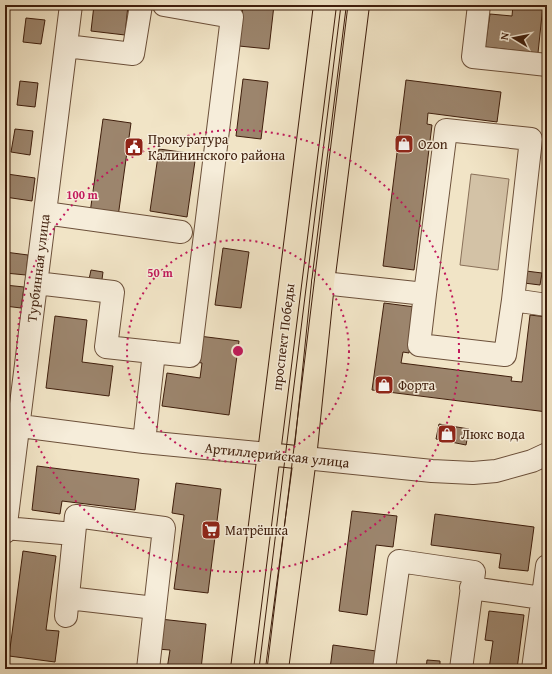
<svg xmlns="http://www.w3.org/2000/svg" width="552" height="674" font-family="'Gentium Book Plus',serif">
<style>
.park{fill:#d3c2a6;stroke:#897059}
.building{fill:#9c856d;stroke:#3f1e0c}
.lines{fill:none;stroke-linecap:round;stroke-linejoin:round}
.minor-casing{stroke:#6c503a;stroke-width:24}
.major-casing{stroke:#3f1e0c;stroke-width:24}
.minor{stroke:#f6edda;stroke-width:22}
.major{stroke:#f1e4c6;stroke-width:22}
.tram{stroke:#3f1e0c;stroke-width:1}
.ring{fill:none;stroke:#c2185b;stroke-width:2;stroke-dasharray:2 4}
.labels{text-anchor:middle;stroke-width:3;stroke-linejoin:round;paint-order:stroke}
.poi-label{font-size:14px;fill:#3f1e0c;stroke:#f6edda;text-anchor:start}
.street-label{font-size:14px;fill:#3f1e0c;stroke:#f6edda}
.centre{fill:#c2185b;stroke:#f6edda;stroke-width:2}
.ring-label{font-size:12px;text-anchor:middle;font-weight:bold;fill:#c2185b;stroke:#f6edda;stroke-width:3;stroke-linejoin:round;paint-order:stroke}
</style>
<rect width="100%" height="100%" fill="#f1e4c6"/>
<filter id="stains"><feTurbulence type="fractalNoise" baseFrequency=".005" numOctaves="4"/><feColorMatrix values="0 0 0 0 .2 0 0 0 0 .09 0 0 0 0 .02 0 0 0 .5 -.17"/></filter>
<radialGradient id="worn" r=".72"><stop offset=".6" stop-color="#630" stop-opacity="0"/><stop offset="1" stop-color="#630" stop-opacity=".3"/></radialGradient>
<!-- park -->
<path class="park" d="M471,174L509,179L498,270L460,265Z"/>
<!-- building -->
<path class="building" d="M94,5H128L125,35L91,31Z
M243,5H274L269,49L239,46Z
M513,5H543L538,53L485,47L490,14L512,16Z
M26,18L45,20L41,44L23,42Z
M243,79L268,82L261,139L236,136Z
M406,80L501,92L497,122L428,113L427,124L432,125L414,270L383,266Z
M20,81L38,83L35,107L17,105Z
M103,119L131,123L118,217L90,213Z
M15,129L33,131L30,155L11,152Z
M159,149L196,154L187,217L150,211Z
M7,174L35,178L32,201L5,197V187Z
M547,186V222L543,221Z
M223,248L249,252L241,308L215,305Z
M5,252L28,255L26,275L5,273Z
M91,270L103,272L101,287L88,284Z
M526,271L542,273L540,285L524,283Z
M5,285L24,287L21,308L5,306Z
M384,303L415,307L409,353L403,352L401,363L512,377L511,381L522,382L530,315L547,317V412L372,390Z
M55,316L87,320L82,362L113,366L109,396L46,388Z
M199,336L239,341L229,415L162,406L167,373L200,378L202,363L195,362Z
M439,424L469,429L466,445L436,439Z
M37,466L139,479L135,510L62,501L60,514L32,510Z
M176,483L221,489L208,593L174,589L184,515L172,513Z
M352,511L397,516L393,547L376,545L367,615L339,611Z
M435,514L534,527L528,571L499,568L501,554L431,545Z
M23,551L56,556L46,630L59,631L55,662L9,656Z
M489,611L524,615L517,669H489L493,641L485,640Z
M160,619L206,624L201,669H167L170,650L157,649Z
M333,645L376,651L374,669H330Z
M427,660L440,661V669H426Z"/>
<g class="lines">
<defs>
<path id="minor" d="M479,5L473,57L547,65
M66,46L133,54L141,5
M45,213L181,232
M36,283L113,292L106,347L190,356L232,17L164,5
M323,283L425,294L419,345L505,355L513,300
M425,294L446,130L531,139L513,300L547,305
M5,424L144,442L268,454
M144,442L154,352
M305,458L432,471L473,473L496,471L532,461L547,454
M5,528L74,534
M5,532L71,5
M471,588L535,597L542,599
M68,598L155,608
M66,616L76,516L164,528L148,669
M384,669L399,561L474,572L461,669
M533,669L547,566"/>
<path id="major" d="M268,454L305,458
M242,669L325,5
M277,669L305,458L323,283L358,5"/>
</defs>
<!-- minor casing -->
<use href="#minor" class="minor-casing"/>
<!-- major casing -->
<use href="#major" class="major-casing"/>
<!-- minor -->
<use href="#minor" class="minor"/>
<!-- major -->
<use href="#major" class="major"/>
<!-- tram -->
<path class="tram" d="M259,669L341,5
M267,669L348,5"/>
</g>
<!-- distance rings -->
<g class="ring">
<circle cx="238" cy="351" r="111"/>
<circle cx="238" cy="351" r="221"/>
</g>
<!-- icons -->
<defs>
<symbol id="shop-square" viewBox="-11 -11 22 22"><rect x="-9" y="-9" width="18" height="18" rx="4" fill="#8f2418" stroke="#f6edda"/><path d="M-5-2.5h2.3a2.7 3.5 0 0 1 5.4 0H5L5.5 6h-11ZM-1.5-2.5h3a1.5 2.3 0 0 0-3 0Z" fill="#fff"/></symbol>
<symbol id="civic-square" viewBox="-11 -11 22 22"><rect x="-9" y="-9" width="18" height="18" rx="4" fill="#8f2418" stroke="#f6edda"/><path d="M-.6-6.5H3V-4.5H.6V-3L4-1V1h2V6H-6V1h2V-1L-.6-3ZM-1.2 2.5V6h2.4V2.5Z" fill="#fff"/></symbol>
<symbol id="supermarket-square" viewBox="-11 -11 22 22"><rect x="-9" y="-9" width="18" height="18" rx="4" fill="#8f2418" stroke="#f6edda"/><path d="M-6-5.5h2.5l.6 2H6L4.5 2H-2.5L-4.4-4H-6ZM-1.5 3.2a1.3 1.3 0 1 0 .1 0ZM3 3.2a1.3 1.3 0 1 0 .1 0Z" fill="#fff"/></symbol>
</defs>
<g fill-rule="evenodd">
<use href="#shop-square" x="393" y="133" width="22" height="22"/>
<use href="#civic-square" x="123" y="136" width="22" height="22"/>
<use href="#shop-square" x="373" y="374" width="22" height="22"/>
<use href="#shop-square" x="436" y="423" width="22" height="22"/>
<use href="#supermarket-square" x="200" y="519" width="22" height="22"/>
</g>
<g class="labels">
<!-- poi labels -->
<g class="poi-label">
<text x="148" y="144">Прокуратура<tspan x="148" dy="16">Калининского района</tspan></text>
<text x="418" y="149">Ozon</text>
<text x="398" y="390">Форта</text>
<text x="461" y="439">Люкс вода</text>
<text x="225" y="535">Матрёшка</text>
</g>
<!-- street labels -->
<g class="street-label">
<text transform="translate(38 268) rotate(-83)" y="5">Турбинная улица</text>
<text transform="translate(283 337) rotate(-83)" y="5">проспект Победы</text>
<text transform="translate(277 455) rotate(6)" y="5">Артиллерийская улица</text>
</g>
</g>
<circle cx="238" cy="351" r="6" class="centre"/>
<g class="ring-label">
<text x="82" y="199">100 m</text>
<text x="160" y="277">50 m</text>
</g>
<!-- margin -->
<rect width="552" height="674" fill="none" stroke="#f1e4c6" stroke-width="20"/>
<rect x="6" y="6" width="540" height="662" fill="none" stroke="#3f1e0c" stroke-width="2"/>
<rect x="10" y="10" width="532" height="654" fill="none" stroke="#3f1e0c"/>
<!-- north arrow -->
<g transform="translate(514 38) rotate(280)" stroke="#f6edda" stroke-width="3" paint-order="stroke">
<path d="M0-3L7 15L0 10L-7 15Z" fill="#3f1e0c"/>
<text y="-6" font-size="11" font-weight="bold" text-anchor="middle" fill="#3f1e0c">N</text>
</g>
<rect width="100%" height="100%" filter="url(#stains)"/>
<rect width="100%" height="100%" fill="url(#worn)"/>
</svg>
